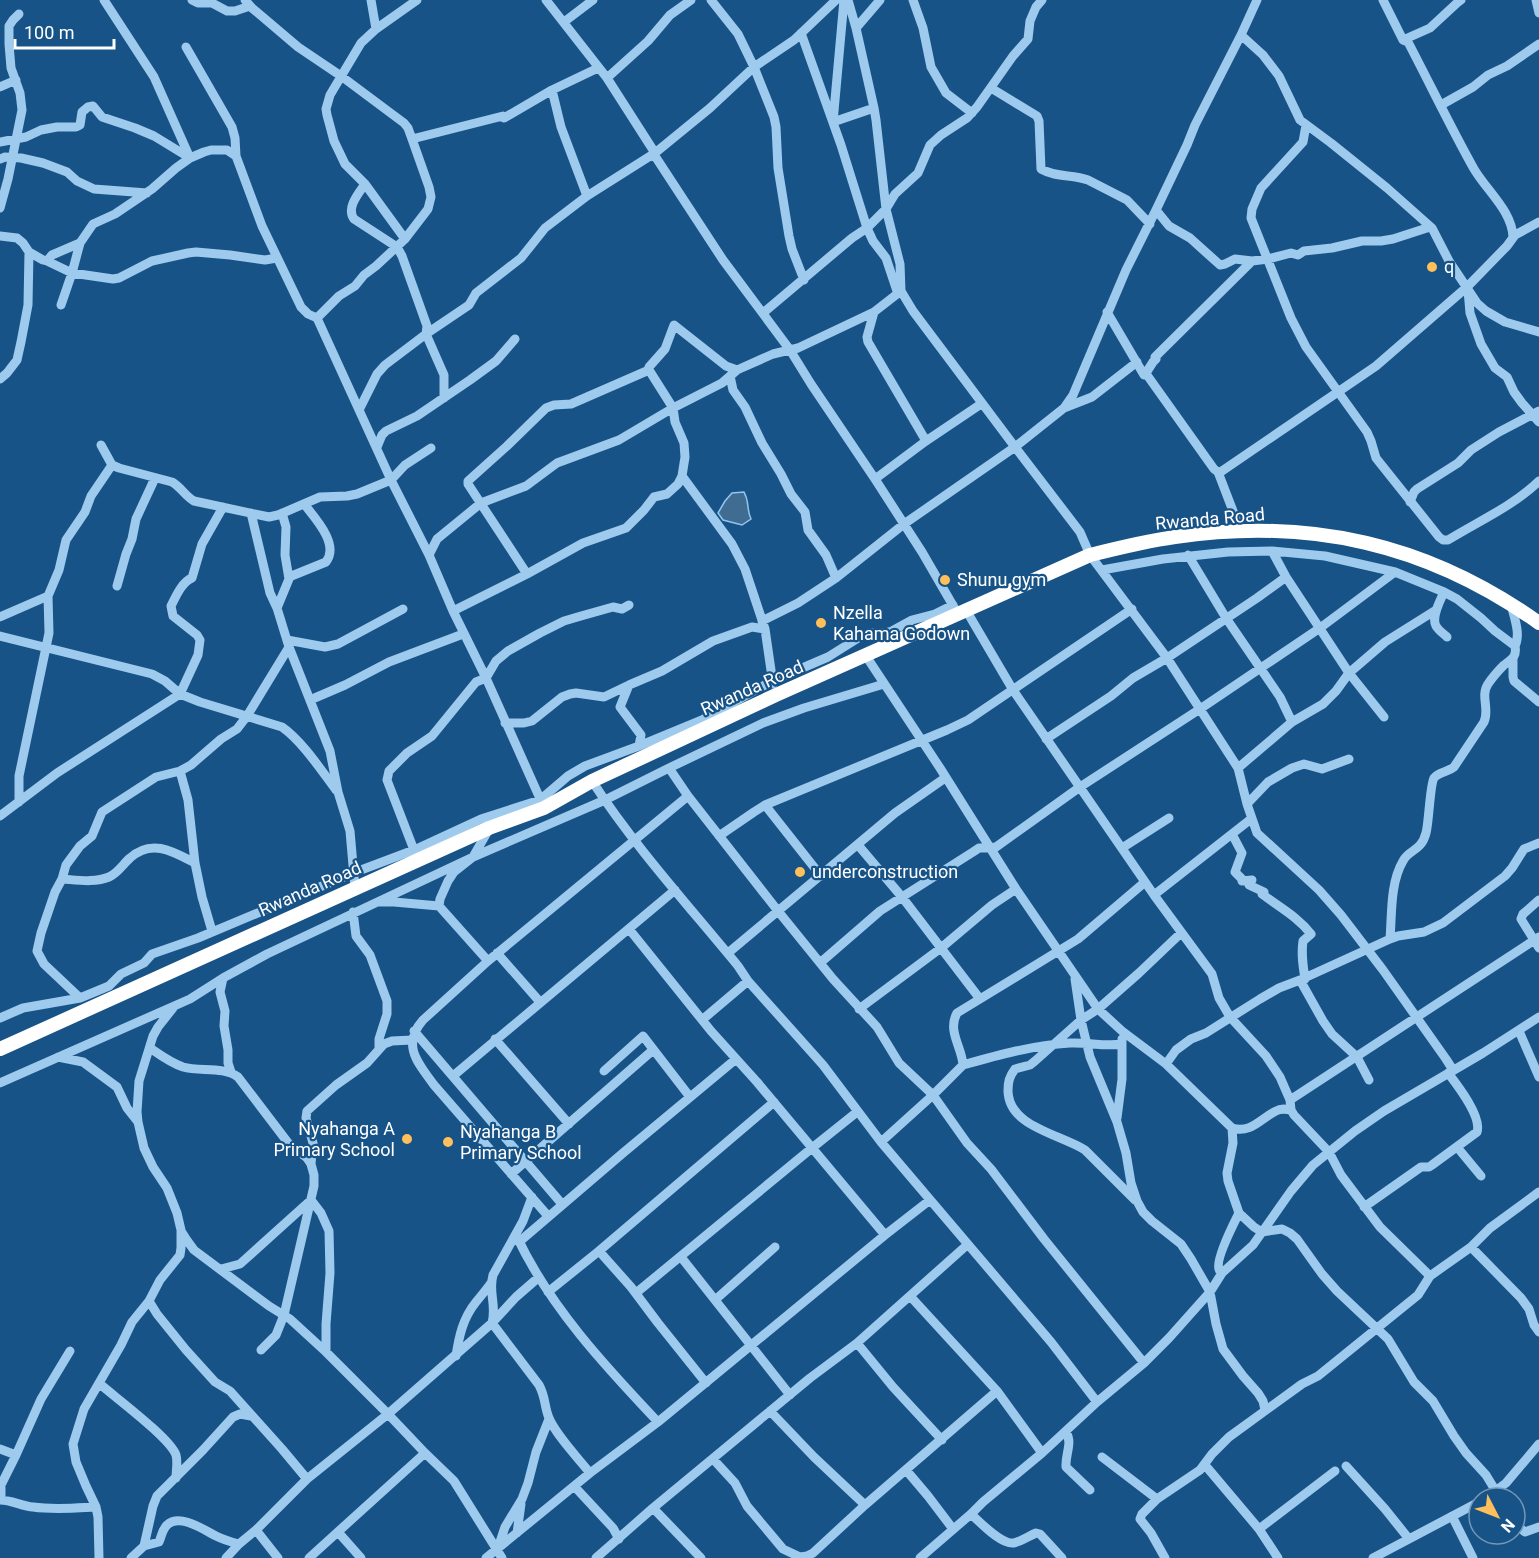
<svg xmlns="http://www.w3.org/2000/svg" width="1539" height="1558" font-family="Roboto,sans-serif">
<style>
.water{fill:#406c92;stroke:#90c6f0;stroke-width:1.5}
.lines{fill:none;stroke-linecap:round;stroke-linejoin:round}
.minor{stroke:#9ecaed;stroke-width:9}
.highway{stroke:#fff;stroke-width:14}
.poi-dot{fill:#ffbf5a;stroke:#175387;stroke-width:2}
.labels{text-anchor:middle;stroke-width:4.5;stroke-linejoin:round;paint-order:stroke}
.poi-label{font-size:18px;fill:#fff;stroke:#175387;text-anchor:start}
.street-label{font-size:18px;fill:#fff;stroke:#175387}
</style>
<rect width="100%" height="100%" fill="#175387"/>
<!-- water -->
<path class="water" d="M744,492C750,503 746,508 751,519L742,525L723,520L718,513L725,501L732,493Z"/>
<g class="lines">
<!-- minor -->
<path class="minor" d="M104,0L154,77L190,158
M192,0L198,3H212L227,11H235L250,6
M245,0L252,8L298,47L341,76L404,123L408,128L412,139L429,187L431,197L428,209L405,239L376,266L364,275L355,286L339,296L317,318
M371,0L376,29
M546,0L607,78L655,153V156L723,260L790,350L811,384L875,479L922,552L955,609
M711,0L738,34L754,67L774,117L776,127L778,168L789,236L792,249L804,280
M848,0L856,28
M913,0L923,28L931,67L946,93L972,113
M1257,0L1241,35L1195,125L1187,145L1156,210L1126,270L1073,395L1064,408L1015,447L1080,532L1090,555L1167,658L1238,768L1247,804L1257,833L1319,890L1341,915L1383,970L1446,1059L1453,1070
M1383,0L1403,40L1408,42C1430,84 1451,128 1474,169C1487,191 1512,211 1513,237
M1536,0L1539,13
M564,22L593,0
M801,33L841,145L867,228L873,241L886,258L897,291
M1241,35L1263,55L1279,76L1300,120L1331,143L1387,188L1432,228L1449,261L1477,303L1486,311L1505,322L1539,332
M1403,40L1430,28L1457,3L1461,0
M186,47L232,127L235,138L236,156
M607,78L648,41L670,15L691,0
M0,87L16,80
M991,88L1037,116L1039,121L1041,169C1057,178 1072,174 1088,180L1127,200L1150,224
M552,90L561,127L587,196
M1441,105L1473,87L1488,75L1507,66L1539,44
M874,108L856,28L880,0
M1306,125L1303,142L1261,188L1252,209L1251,218L1291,318L1306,347L1367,432L1371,441L1376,458L1439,537L1443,540H1448C1479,521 1513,506 1539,481
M412,139L503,116L504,118L552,90L598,68
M0,142L26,137L41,130L57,127H76L80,125L82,112L88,107L93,106L102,117L135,128L154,136L190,158
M0,159L5,157L21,158L43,163L67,172L77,181L94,189L147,193
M365,184C358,194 346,208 354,219L397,247L402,256L427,326L426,334L444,375V398
M0,208L8,179L22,110L20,93L11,68L9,44V26L13,20L19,14
M1156,210L1169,226L1190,238L1220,265L1225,264L1235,259L1252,261
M0,236L17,238L23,243L29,252L43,260L47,261L52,255L80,243L93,224L115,214L152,189L176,168L190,158L204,152L211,150H227L236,156L262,226L301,307L308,314L317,318L391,480L429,555L453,611L486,678L542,803
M405,239L365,184L345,164L334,141L327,115L326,109L330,95L361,43L376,29L417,0
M47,261L72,273L113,279L119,278L152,261L188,253L196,252L230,255L265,260L277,258
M1468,290L1470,313L1481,344L1495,368L1507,377L1514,392L1522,403L1539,422
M61,305L72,273L80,243
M874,312L867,337L868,342L926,441
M1107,312L1144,375H1147L1214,469L1218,472L1222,471L1376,366L1467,287L1507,246L1515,235L1539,222
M763,313L852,238L867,228L886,209L895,194L918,173L930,145L941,135L967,118L977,107L1013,56L1028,39L1030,21L1036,7L1042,0
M1147,375L1146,373L1153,362L1156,359L1155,357L1252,261L1268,259L1291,253L1298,255L1304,251L1332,248L1362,241H1381L1393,239L1430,227
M730,376L733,390L745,407L762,443L781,474L791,494L805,512L808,530L826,555L836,578
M0,379L7,373L17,360L21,342L28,305L29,252
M1064,408L1092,397L1137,362
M359,410L377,374L385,365L426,334L469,305L476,293L521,258L545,228L587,196L655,153L710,108L754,67L794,40L836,0
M101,445L112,465L119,468L172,482C181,487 185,496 194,501L269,517L278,515L320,497L347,496L357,494L391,480L405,465L431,448
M377,447L382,435L386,431L417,416L470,380L496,361L515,339
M1218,472L1238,524L1243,531
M682,476L732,544L745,569L765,629L773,684
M875,479L926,441L981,404
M1410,502L1414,492L1417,489L1458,463L1471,450L1499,432L1539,411
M251,513L270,593L277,608L289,647L330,751L338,792L350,831L355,888
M1272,551L1286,577L1349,673L1384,717
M429,555L437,539L481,503L526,486L557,463L619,440L673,408L722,383L737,370L773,354L798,348L874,312L901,291
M1188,555L1226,618L1280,697L1292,722
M1102,570L1163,559L1228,552L1272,551L1325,556L1395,572L1444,592L1457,599L1481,618L1495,631L1515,646C1517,657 1512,659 1504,665C1499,670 1492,678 1488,684C1480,696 1490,709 1484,722L1454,767C1448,772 1438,772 1434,778C1430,784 1429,822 1426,833C1421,852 1409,849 1403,861C1390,883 1392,914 1390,939
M527,574L468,484V481L507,446L546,408L554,405L571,404L649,370
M289,577L326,562C340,544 314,517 304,504
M117,586L126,554L132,539L136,519L155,478
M1444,592C1440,601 1431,617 1436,626C1439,631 1444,634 1447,637
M1511,604C1514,617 1521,634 1515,646
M277,608L289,579L285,555L286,527L282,513
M966,610L1013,690L1154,895L1212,974L1219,998L1230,1017L1266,1056L1280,1077L1290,1100L1291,1110L1294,1115L1329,1152L1341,1175L1380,1227L1430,1276L1471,1247L1490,1228L1539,1192
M453,611L527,574L583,543L626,528L644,510L654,497L667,494L678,484L682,476L685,457L684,443L675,422L673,408L649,370V367L665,349L674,325L726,366L737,370
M0,617L48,596
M762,621L798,603L836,578L904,524L1015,447L913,311L901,291L900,264L886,209L876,120L874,108L833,122L844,0
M0,636L152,674L165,681L180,694L200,702L282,727C302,741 321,770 336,790
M287,640L325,647L338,644L403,609
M866,656L940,768L1016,889L1098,1009L1122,1031L1166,1064L1232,1128C1251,1134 1261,1118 1276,1111C1281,1108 1286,1109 1291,1110
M1513,659V677L1514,681L1539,702
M629,685L620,707L641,735L639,746
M310,700L345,685L389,662L463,634
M505,723H524L532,721L562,697L570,694L576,693L604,697L629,685L662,671L713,641L752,627L765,629
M1046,739L1111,696L1133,678L1167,658L1257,598L1286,577
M669,768L688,796L778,911L833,979L877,1027L899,1063L933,1095L967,1143L991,1169L1044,1239L1144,1363
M1238,768L1292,722L1323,704L1336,691L1349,673L1385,642L1436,610
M180,771L188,800L195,863L202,897L212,931
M592,781C635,847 688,905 738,966L748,981L823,1065L881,1142L1051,1342L1097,1402
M19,802V776L49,633L48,596L59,570L66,540L85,512L91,496L112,465
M1247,804L1268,782L1292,768L1304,764L1322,769L1349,759
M765,805L821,876
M0,816L57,773L180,694L198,655L200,640L197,635L173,616L171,606C176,596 182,582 192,578L202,544L223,507
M1232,834L1242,853L1235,872L1242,879V881L1252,880L1249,885L1264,892L1262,894C1279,907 1298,917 1311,934L1303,941C1301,954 1303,966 1305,979
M719,836L754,812L765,805L947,730L968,720L1132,609
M858,845L902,897L980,999
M1122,848L1169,818
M414,850L387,780L389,771L407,753L432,736L476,682L486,678L496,661L508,651L540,633L564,621L581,616L613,607L622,609L629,605
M62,879C77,880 95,883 109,877C118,873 123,864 130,858C152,838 174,852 195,863
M1154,895L1251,819
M1539,900L1523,914L1521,919L1539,948
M380,902H394L439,906L488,961
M439,906L440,899L448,881L454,872L473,857L489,829
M353,912L356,936L370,955L387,1001V1014L379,1039V1048
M629,929L711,1031L757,1082L885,1235
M497,953L540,1002
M728,953L895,813L945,778
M820,963L880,911L973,852L979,848L996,847L1080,787L1200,709L1320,628L1395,572
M223,978L220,992L225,1011L224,1026L228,1050V1063L231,1072
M1075,979L1081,1020L1090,1057L1117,1122L1126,1153L1131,1183L1137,1201L1143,1212L1152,1221L1181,1244L1191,1259L1210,1292L1216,1324L1223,1349L1243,1376L1258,1393L1263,1401L1265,1410
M1300,980L1323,1021L1332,1034L1357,1057L1369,1080
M80,998L44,964L37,951L41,933L55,892L62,879L66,865L80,846L92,836L102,812L156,777L180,771L191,765L221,739L237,729L247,716L289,647
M859,1009L941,948L992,905L1016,889
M0,1018L23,1008L80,998L109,986L121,974L144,963L152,954L198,938L353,873L414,850L481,819L540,800L568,776L585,766L639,746L702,720L772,681L828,657L863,635L870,633H885L892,631L912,620L935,614L953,605
M702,1020L748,981
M414,1031L562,1204
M1519,1031L1539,1077
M495,1039L569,1124
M150,1048C160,1055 171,1063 183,1067C200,1072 223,1066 238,1077L289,1144L307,1158L311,1164L314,1175V1186L284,1315L276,1335L261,1350
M58,1057L83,1062L117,1087L127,1108L138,1122
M1166,1064L1176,1050L1191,1039L1206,1033L1260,999L1279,988L1300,980L1390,939L1398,936L1424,932L1443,923L1505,876L1512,868L1524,849L1539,843
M963,1065C998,1055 1034,1045 1070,1043C1088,1042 1105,1047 1122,1044
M604,1071L643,1036L690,1097
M453,1076L675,890
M0,1083L190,999L223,978L267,954L473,857L605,800L669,768L763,723L804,708L884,684
M1290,1100L1539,937
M1117,1118L1122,1079V1039
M1232,1128L1233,1143L1227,1173L1228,1181L1239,1213L1254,1227L1262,1232L1282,1229L1290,1233L1297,1239L1322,1274L1337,1291L1388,1339L1414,1382L1433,1401L1454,1436L1466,1453L1486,1475L1500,1498
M881,1142L933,1095L963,1065C962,1047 947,1031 957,1013L1078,939L1145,882
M1457,1147L1481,1176
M311,1164L313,1143L306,1118L307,1111L336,1085L367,1063L384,1044L392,1041L412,1040
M511,1174L653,1050
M532,1197L523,1221L493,1275C488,1293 497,1304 492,1323L539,1385C546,1398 544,1406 549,1418C556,1435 578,1458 590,1473
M1135,1200L1085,1150C1060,1134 1009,1127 1008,1091C1008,1082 1009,1077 1015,1069L1030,1065L1035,1061L1081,1020L1098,1009L1139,973L1181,933
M1364,1207L1421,1167H1429L1432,1165L1477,1132C1482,1117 1458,1086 1448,1073
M548,1216L434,1085C418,1063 401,1045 423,1020L488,961L688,796
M181,1231L186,1239L194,1250L269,1306L290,1319L326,1352L388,1414L425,1453L454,1481L502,1558
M517,1237C550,1307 605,1366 658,1422
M519,1242L623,1153L736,1059
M1471,1247L1521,1298L1529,1309L1534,1325L1539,1332
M599,1251L631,1287L658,1323L706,1383
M681,1257L790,1395
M221,1269L240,1264L311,1200L321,1213L329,1231L330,1273L326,1324V1352
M1222,1273C1221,1272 1219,1271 1219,1269C1215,1260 1234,1223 1239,1213
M548,1292L599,1251L774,1102
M636,1293L812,1148L857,1112
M910,1296L997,1391L1042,1453
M715,1300L775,1247
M149,1301L157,1314L186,1350L215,1382L230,1391L282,1449L307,1479
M857,1343L893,1387L942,1440
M456,1356C459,1336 463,1318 476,1302C481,1296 486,1290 491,1283
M100,1384C116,1398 170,1438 176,1455C178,1462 176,1471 176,1478
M770,1411L814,1457L865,1505
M1066,1432C1073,1443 1065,1454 1066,1467L1090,1490
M0,1449L16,1455
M1102,1457L1157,1499
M713,1459L735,1483L747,1506L783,1549L800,1557L807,1556L813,1553L865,1505L997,1391
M1205,1465L1259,1529L1278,1558
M1346,1466L1385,1509L1409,1539
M906,1470L928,1496L953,1529
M574,1486L613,1528L619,1539
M1486,1498L1506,1483L1539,1444
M0,1500C11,1500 22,1506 33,1507C54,1510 75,1508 96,1507
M1,1500V1485L16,1455L41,1399L70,1351
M653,1508L701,1558
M971,1514C980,1522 1001,1545 1014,1543C1022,1541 1029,1536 1036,1533L1040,1534L1062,1558
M1452,1516L1473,1558
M1515,1521L1520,1528L1525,1532L1539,1527
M1259,1529L1335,1471
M256,1530L278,1558
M338,1532L361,1558
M517,1533L521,1504
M144,1546L153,1506L157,1496L203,1450L233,1417L240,1414L251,1416
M498,1548L505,1527L522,1499L528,1483L536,1452L549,1419
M99,1558L98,1517L96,1507L86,1486L76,1462L73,1444L84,1409L121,1345L132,1322L149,1301L160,1280L180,1255L181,1248V1230L177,1213L167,1188L153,1167L144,1148L138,1122L137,1112L139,1081L153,1036L158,1027L173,1008
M131,1558L144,1546L159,1542C162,1535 162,1530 167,1525C180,1513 204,1530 216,1536C224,1540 231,1542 239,1544
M226,1558L239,1544L256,1530L307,1479L388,1414L492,1323L516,1297L539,1277
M309,1558L425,1453
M486,1558L590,1473L658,1422L885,1235L930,1200
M596,1558L653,1508L810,1378L857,1343L967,1245
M920,1558L971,1514L983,1502L1042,1453L1097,1402L1144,1363L1169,1338L1210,1292L1222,1273L1253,1245L1291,1191L1313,1165L1355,1131L1384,1111L1483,1053L1539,1017
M1165,1558L1151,1533L1140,1519L1142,1514L1157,1499L1200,1470L1212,1454L1229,1437L1302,1384L1318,1376L1418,1295L1430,1276
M1373,1558L1479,1502"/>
<!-- highway -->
<path class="highway" d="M0,1049L489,828L544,808L592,781L776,695L1090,555C1118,548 1146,541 1175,537C1310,517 1428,544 1539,623"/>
</g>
<!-- markers -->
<g class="poi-dot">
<circle cx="1432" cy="267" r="6"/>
<circle cx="945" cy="580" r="6"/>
<circle cx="821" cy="623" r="6"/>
<circle cx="800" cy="872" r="6"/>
<circle cx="407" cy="1139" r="6"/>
<circle cx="448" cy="1142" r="6"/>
</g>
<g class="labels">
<!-- poi labels -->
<g class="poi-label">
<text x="1444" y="273">q</text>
<text x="957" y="586">Shunu gym</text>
<text x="833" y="619">Nzella<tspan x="833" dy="21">Kahama Godown</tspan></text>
<text x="812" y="878">underconstruction</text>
<text x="395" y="1135" text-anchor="end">Nyahanga A<tspan x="395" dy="21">Primary School</tspan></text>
<text x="460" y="1138">Nyahanga B<tspan x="460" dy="21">Primary School</tspan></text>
</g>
<!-- street labels -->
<g class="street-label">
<text transform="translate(1210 519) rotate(-5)" y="6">Rwanda Road</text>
<text transform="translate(752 688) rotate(-24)" y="6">Rwanda Road</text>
<text transform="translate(310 889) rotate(-24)" y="6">Rwanda Road</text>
</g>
</g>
<!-- north arrow -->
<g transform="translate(1497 1516) rotate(132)"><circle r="28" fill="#175387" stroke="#7498b7" stroke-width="1.5"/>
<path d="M0-4.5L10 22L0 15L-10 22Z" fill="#ffbf5a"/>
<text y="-9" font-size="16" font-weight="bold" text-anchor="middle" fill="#ffffff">N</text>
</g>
<!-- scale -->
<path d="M15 39v9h99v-9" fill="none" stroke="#ffffff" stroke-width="3"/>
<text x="24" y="39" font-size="18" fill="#ffffff" stroke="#175387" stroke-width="4.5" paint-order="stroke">100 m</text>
</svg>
